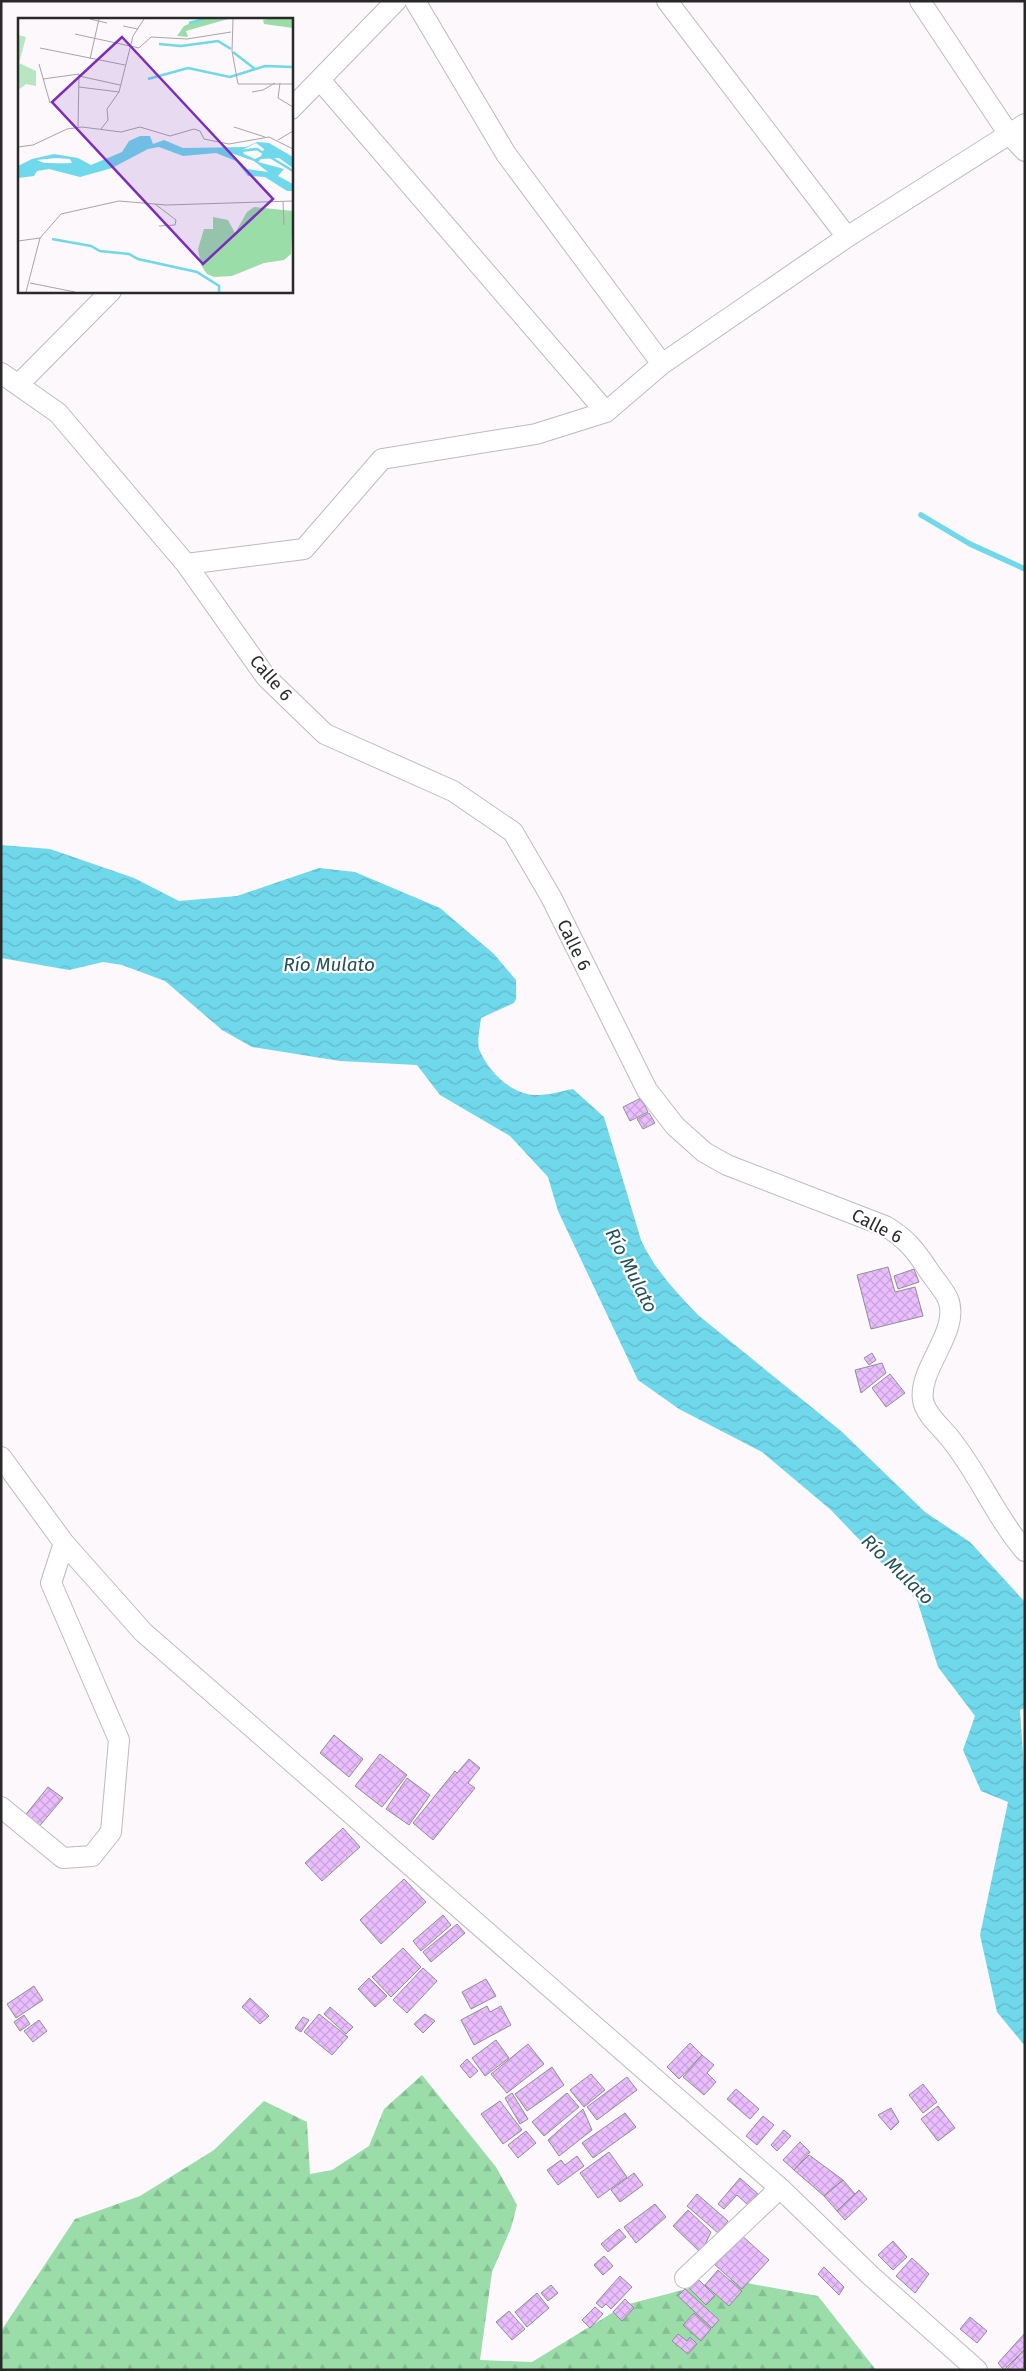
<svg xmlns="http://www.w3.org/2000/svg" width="1026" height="2371" font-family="'Fira Sans',sans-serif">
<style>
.forest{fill:url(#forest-firs)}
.water{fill:url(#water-waves)}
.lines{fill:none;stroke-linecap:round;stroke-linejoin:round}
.stream{stroke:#70d8eb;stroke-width:5.5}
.building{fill:url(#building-cross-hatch);stroke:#918f92}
.minor-casing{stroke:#bebbbd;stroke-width:22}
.minor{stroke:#fff;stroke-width:20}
.labels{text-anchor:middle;stroke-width:4.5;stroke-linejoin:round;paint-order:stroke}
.street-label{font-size:18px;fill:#2a292a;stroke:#fff}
.water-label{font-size:19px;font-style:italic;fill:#225059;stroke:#fff}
.inset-river{fill:none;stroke:#70d8eb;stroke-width:2.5}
.inset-road{fill:none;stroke:#a8a5a7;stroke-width:1}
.view{fill:#7b2cbf;fill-opacity:0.15;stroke:#7b2cbf;stroke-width:2.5}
.inset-edge{fill:none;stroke:#2a292a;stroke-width:2.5}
</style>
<defs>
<pattern id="forest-firs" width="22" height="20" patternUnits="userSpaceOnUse" patternTransform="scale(1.25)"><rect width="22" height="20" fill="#9adda9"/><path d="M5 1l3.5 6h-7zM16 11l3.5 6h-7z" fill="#85be92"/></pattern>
<pattern id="water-waves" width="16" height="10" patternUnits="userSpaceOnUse" patternTransform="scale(1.25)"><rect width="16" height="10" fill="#70d8eb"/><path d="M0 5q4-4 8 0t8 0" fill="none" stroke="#61b9ca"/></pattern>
<pattern id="building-cross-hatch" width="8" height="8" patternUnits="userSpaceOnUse" patternTransform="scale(1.25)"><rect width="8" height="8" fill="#e9bdfe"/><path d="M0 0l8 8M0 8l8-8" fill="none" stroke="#c8a2da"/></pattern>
</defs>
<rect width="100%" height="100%" fill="#fcf8fb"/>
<!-- forest -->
<path class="forest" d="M422,2075L496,2167L517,2205L511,2228L492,2272L480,2360L532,2362L625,2305L725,2279L818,2296L876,2370H1V2331L75,2219L140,2196L214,2150L264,2101L307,2122L310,2174L332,2170L369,2146L384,2109Z"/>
<!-- water -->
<path class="water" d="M1,845L50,849L134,878L179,901L237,896L319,868L355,872L440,908L494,954L516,980V999L514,1003L481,1018C480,1027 477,1041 479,1049C488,1072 513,1096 538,1095C550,1095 562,1091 573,1089L604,1117L641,1240C654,1269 676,1292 698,1315L841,1431L925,1512L970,1542L1025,1602V1708L1020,1710L1025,1783V2046L997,2012L980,1935L1008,1802L981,1791L963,1750L975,1716L938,1667L917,1600L831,1510L762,1452L679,1409L638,1380L558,1211L548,1177L510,1136L440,1095L417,1065L340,1061L252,1047L222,1030L165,981L122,965L103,962L69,970L1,958Z"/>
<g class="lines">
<!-- stream -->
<path class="stream" d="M921,515L970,544L1025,569"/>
</g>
<!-- building -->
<path class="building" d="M641,1098L648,1112L630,1121L623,1107Z
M649,1113L655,1123L643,1129L637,1119Z
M888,1267L895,1292L915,1287L923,1316L871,1329L857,1275Z
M914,1269L919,1282L898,1289L894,1276Z
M872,1353L876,1360L869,1365L864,1358Z
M882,1363L886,1373L861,1393L855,1370Z
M890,1374L905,1393L886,1407L872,1388Z
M334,1735L363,1759L349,1777L320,1753Z
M380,1754L407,1775L382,1807L355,1786Z
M469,1759L480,1768L468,1783L475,1788L433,1840L413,1823L455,1771L457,1773Z
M407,1778L430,1795L409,1825L386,1809Z
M48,1787L63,1798L37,1829L23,1818Z
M343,1828L360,1847L322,1881L305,1863Z
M404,1879L426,1902L381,1944L360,1920Z
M443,1915L451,1925L421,1951L413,1941Z
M457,1924L465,1933L431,1962L423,1952Z
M403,1948L421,1967L391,1997L372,1977Z
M423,1968L437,1981L407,2013L393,2000Z
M369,1978L387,1996L375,2007L358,1989Z
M486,1979L496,1996L471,2009L462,1992Z
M34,1986L43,2000L16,2018L7,2004Z
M250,1998L269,2016L260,2024L242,2007Z
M487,2006L490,2012L501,2006L511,2025L474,2045L461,2020Z
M330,2007L353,2027L346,2034L324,2014Z
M319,2014L348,2037L332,2055L304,2032Z
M425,2014L435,2021L423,2033L414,2024Z
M24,2015L30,2024L20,2031L14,2022Z
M303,2017L309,2020L301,2032L295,2028Z
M39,2020L47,2031L33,2042L24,2031Z
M496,2040L509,2058L485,2076L472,2058Z
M690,2043L702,2055L679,2079L667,2067Z
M528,2044L544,2064L507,2093L491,2074Z
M702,2055L714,2065L707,2073L716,2082L704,2095L683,2077Z
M467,2059L478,2071L470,2078L460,2066Z
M552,2067L564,2085L527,2111L515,2094Z
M591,2074L605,2090L584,2107L570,2090Z
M627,2077L637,2090L597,2120L587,2107Z
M923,2084L937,2102L923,2113L909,2095Z
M736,2089L759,2109L750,2119L727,2099Z
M512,2093L528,2119L520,2124L505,2098Z
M567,2093L579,2107L544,2136L532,2122Z
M500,2101L522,2130L503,2144L481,2114Z
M938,2106L955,2128L938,2141L921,2119Z
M891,2108L899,2122L891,2130L878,2115Z
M583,2109L592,2130L559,2156L548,2140Z
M625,2113L636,2127L593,2158L582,2143Z
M763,2116L774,2125L757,2145L746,2136Z
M784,2130L791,2136L777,2151L771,2145Z
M526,2131L536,2143L518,2158L508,2145Z
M800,2142L810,2152L794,2170L783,2160Z
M609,2152L627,2177L598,2198L580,2173Z
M809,2155L843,2180L824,2196L794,2170Z
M577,2156L584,2166L558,2185L547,2170L561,2160L565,2165Z
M634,2173L643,2185L620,2202L611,2190Z
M740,2178L758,2194L748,2205L737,2195L724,2209L718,2204Z
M843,2180L855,2194L837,2211L824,2196Z
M859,2190L867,2199L845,2220L837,2211Z
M697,2194L728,2221L718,2233L687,2206Z
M655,2204L666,2217L636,2243L624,2227Z
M688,2210L711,2232L701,2253L673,2226Z
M619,2229L626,2237L608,2252L601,2244Z
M740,2234L769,2260L742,2289L713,2263Z
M893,2241L907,2257L893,2270L878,2255Z
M604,2256L613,2266L603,2275L594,2265Z
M912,2258L929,2274L915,2293L896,2276Z
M824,2267L844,2287L839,2295L818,2274Z
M718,2270L742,2291L729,2306L705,2285Z
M620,2276L632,2287L611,2309L606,2304L602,2308L596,2303Z
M696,2277L715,2296L706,2305L687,2286Z
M551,2285L558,2293L548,2301L541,2293Z
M685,2289L719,2320L712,2328L678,2296Z
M537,2293L549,2308L527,2327L515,2312Z
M625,2299L634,2308L622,2321L613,2312Z
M595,2307L603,2314L590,2328L582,2320Z
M509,2311L525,2329L512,2340L496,2322Z
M694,2313L711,2329L701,2341L683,2325Z
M970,2317L987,2331L977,2343L960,2329Z
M1025,2333V2349L1004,2370L998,2363Z
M678,2334L687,2341L690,2337L697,2344L688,2354L672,2341Z
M1025,2349V2370H1006Z"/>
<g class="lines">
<defs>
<path id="minor" d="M415,1L506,154L662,364
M667,1L847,237
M920,1L1008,133L1025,151
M320,80L606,412
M291,109L396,1
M1,373L58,413L186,564L266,677L325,734L453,791L513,832L551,897L647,1090L675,1126L704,1152L727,1165L885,1226C906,1238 916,1251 929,1271C935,1280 944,1290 948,1299C961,1331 918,1368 923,1400C925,1414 941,1427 949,1437C978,1472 995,1516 1025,1551
M18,385L111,291
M186,564L304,549L382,459L536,434L606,412L662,364L847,237L1025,124
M1,1457L64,1543L143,1632L780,2188L871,2276L977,2370
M1,1807L63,1858L92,1856L111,1832L119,1740L51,1583L64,1543
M685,2278L780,2188"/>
</defs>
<!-- minor casing -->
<use href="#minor" class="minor-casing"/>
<!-- minor -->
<use href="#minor" class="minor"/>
</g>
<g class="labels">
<!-- street labels -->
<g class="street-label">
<text transform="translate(271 678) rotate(49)" y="6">Calle 6</text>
<text transform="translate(574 945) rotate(64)" y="6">Calle 6</text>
<text transform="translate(877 1226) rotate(27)" y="6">Calle 6</text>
</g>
<!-- water labels -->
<g class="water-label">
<text x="329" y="971">Río Mulato</text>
<text transform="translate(632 1270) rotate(63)" y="7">Río Mulato</text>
<text transform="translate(898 1569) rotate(44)" y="7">Río Mulato</text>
</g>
</g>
<!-- overview -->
<g transform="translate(18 18)">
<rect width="275" height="275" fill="#fcf8fb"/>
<path d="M0,17L8,19L1,45L18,53V68L8,66L0,72Z" fill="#b8e6c1"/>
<path d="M182,1H210L168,13L170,19L159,18L166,8ZM249,1H275V10L246,6L245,2ZM236,189L275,193L273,236L266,242L246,245L214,258L196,259L189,256L183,247L180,231L186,211H195V199L210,202L217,215L229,194Z" fill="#9adda9"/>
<path d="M122,118H132L135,126L146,122L165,130L228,129L239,124L251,125L275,139V150L261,140L243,141L240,144L266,151L260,158L275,166V173H269L247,159L230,158L218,143L198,135L165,138L141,129L130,131L94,150L62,159L31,151L19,153L16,158L0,160V148L14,141L36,136L60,140L73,147L104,134L111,123ZM238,125L246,131L243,138L237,141L226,136L224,132ZM213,135L236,143L250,154L229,151ZM38,140L52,141L54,145L30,147L19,142Z" fill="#70d8eb" fill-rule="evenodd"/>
<path class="inset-river" d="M171,5L186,1M141,26L163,28L200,23L213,31M215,34L237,51M130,61L170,50L212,59L247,48L275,49M222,133L239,131L275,153M23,146L56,147M34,221L73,228L82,233L111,236L120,241L179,254L201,268V274"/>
<path class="inset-road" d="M72,1L89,5M215,1L214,33L220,66H275M105,8L120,11M57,16L121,30L133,19L169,21L213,14M22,30L107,47M72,41L81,1M21,46L32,85M61,58L102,67M25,61L61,56L60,109M262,65L260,80L275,89M61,69L101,74M234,74L245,72L257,65M216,109L247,119M83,111L90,102L89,91L101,74L115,18L126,1M260,122L275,113M0,129L15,127L49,111L64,109L103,114L122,109L152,118L176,111L182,113L186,121L211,126L251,119L275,131M265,184L266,207M137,186L158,202L157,207L141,208M0,223L22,220M12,265L57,274M8,274L22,220L43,196L101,183L148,187L275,183"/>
<path class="view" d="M104,19L255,181L185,246L34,84Z"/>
<rect width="275" height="275" class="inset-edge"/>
</g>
<!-- border -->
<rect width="1026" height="2371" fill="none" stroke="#2a292a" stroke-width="5"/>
</svg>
